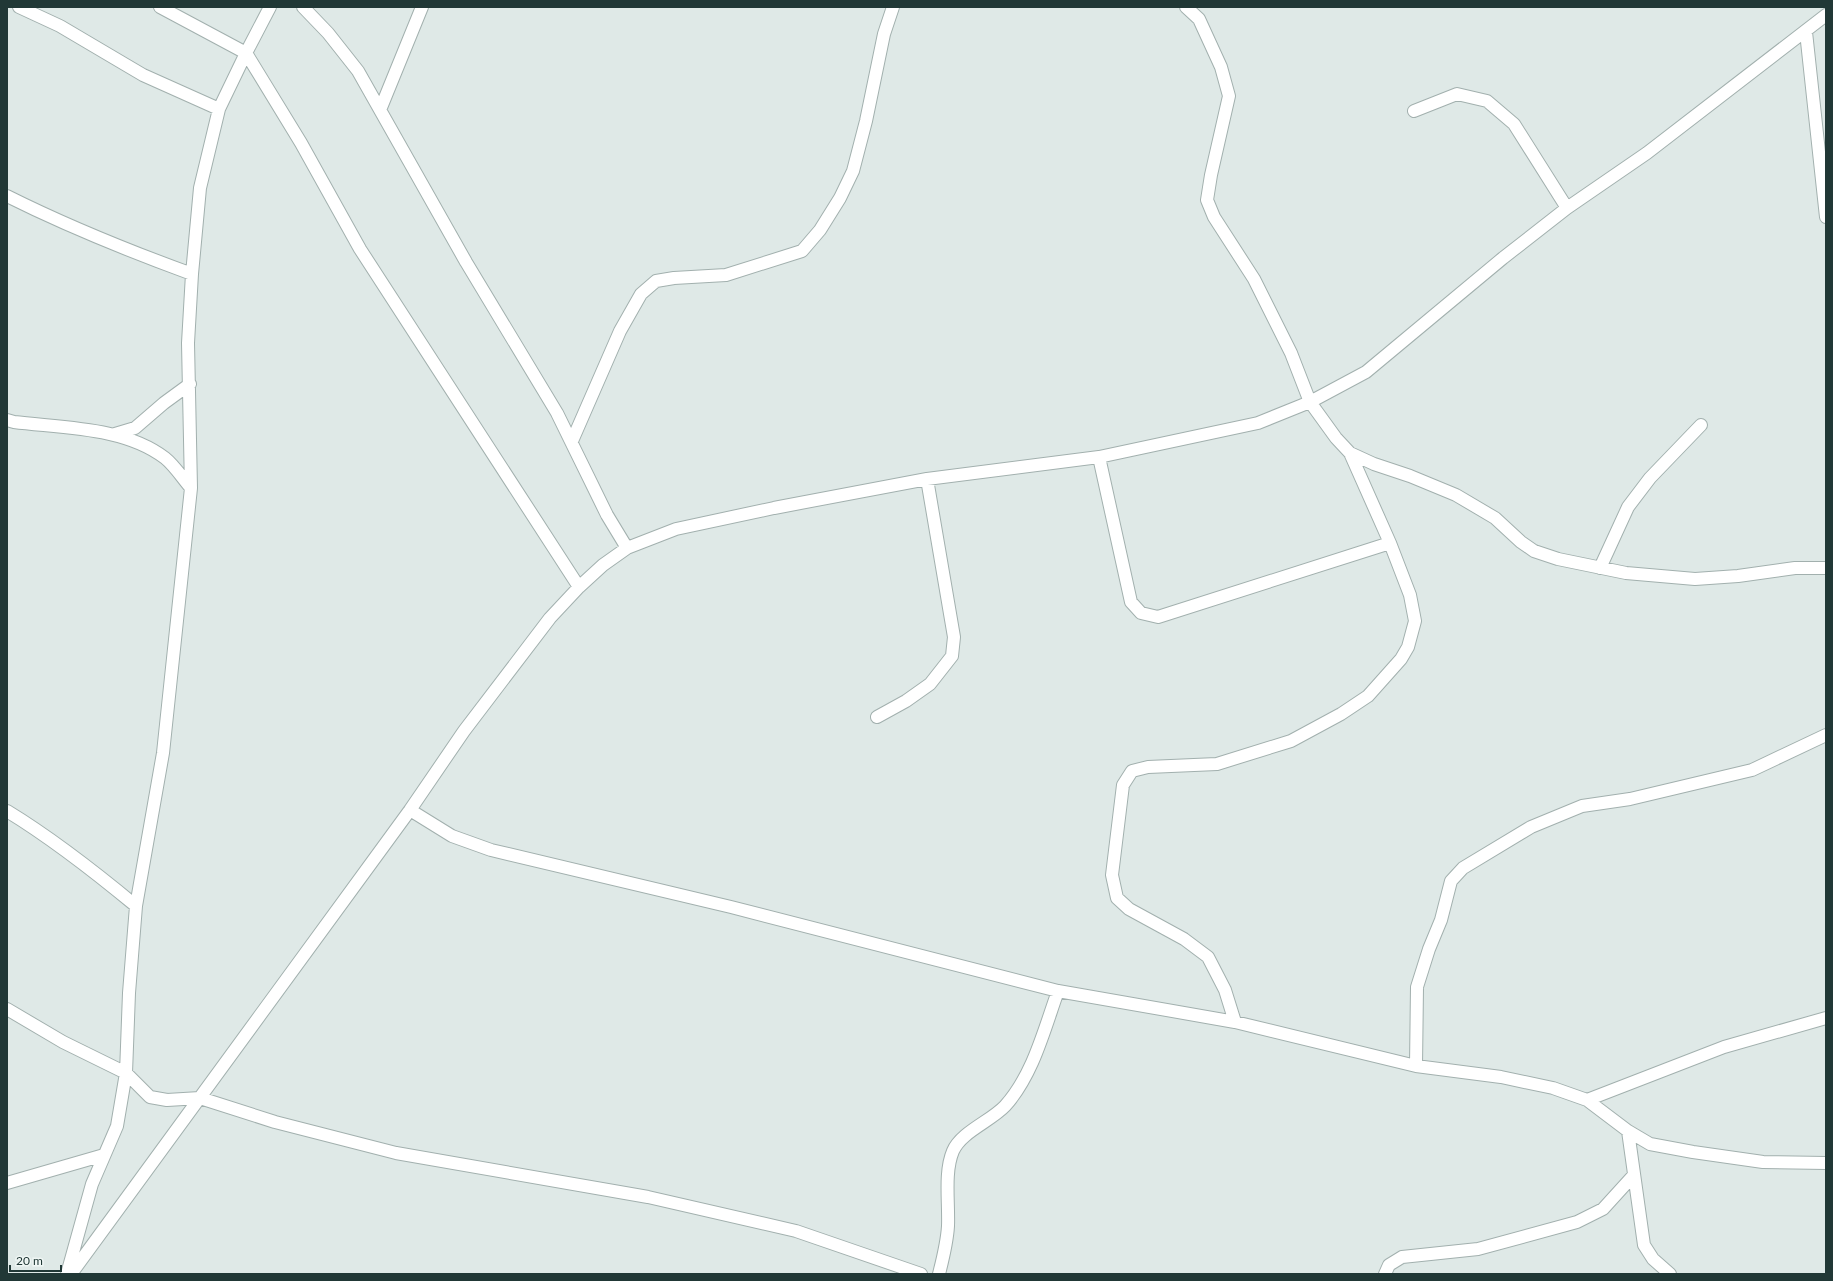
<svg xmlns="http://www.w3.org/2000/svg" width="1833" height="1281" font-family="Lato,sans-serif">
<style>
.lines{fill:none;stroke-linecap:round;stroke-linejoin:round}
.minor-casing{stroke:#a2b0ae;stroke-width:14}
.minor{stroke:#fff;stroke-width:12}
</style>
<rect width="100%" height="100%" fill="#dfe9e7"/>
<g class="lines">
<defs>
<path id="minor" d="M19,7L60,26L143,75L219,109
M160,7L246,53L301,143L360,249L579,587
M303,7L328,33L358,71L466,262L557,413L607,515L627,548
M1186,7L1199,19L1221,67L1229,96L1211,175L1207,200L1214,217L1254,279L1291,353L1310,402L1336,438L1350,453L1374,464L1410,476L1456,495L1495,518L1521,542L1534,551L1558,559L1626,573L1695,579L1738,576L1795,568H1826
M1806,32L1826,217
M380,110L422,7
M1414,111L1457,94L1487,101L1514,124L1567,208
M7,196C67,226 129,251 192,274
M7,420L14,422C63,428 125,427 165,458C175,466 183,479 191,488
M115,434L135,428L164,403L190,384
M572,441L620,331L641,294L656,281L674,278L726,275L802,251L820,230L840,198L853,171L866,121L884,34L893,7
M1099,457L1131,602L1141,613L1158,617L1390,543
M1600,568L1628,507L1650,478L1701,425
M877,717L906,701L930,684L952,656L954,637L927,479
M410,810L452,836L491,850L731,907L1058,991L1235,1022L1416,1066L1501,1077L1553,1088L1587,1100L1628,1131L1650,1144L1693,1152L1763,1162L1826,1163
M7,811C53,839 95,872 136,906
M7,1009L63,1042L126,1073L150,1097L167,1100L200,1098L275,1122L396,1153L648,1197L796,1231L921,1274
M1235,1022L1225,990L1208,957L1184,939L1129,909L1117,898L1112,875L1123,785L1132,771L1148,767L1217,764L1291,741L1341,714L1368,696L1401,659L1408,647L1415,621L1410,595L1390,543L1350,453
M1416,1066L1417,987L1429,949L1441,920L1451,881L1463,868L1531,827L1582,806L1630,799L1752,770L1826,735
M1587,1100L1724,1047L1826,1018
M1628,1131L1644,1245L1653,1259L1670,1274
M7,1183L104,1155
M67,1274L92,1184L117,1126L126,1073L129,993L136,906L163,753L191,488L188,343L192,274L200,188L219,109L246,53L270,7
M71,1274L410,810L464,731L550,618L579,587L603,565L627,548L676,529L774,508L927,479L1099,457L1258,423L1310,402L1366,372L1503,258L1567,208L1647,153L1826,15
M939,1274C943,1258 947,1243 948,1226C949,1203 944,1172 953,1151C961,1132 991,1121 1005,1106C1033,1075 1044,1030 1058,991
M1385,1274L1389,1265L1402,1257L1478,1249L1577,1222L1603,1209L1633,1176"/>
</defs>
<!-- minor casing -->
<use href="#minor" class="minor-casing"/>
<!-- minor -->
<use href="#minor" class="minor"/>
</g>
<!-- border -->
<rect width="1833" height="1281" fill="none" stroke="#213836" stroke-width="16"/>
<!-- scale -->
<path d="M10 1265v6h51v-6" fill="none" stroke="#213836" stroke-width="2"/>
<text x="16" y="1265" font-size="12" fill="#213836" stroke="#eff6f4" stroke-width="3" paint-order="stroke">20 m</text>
</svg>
